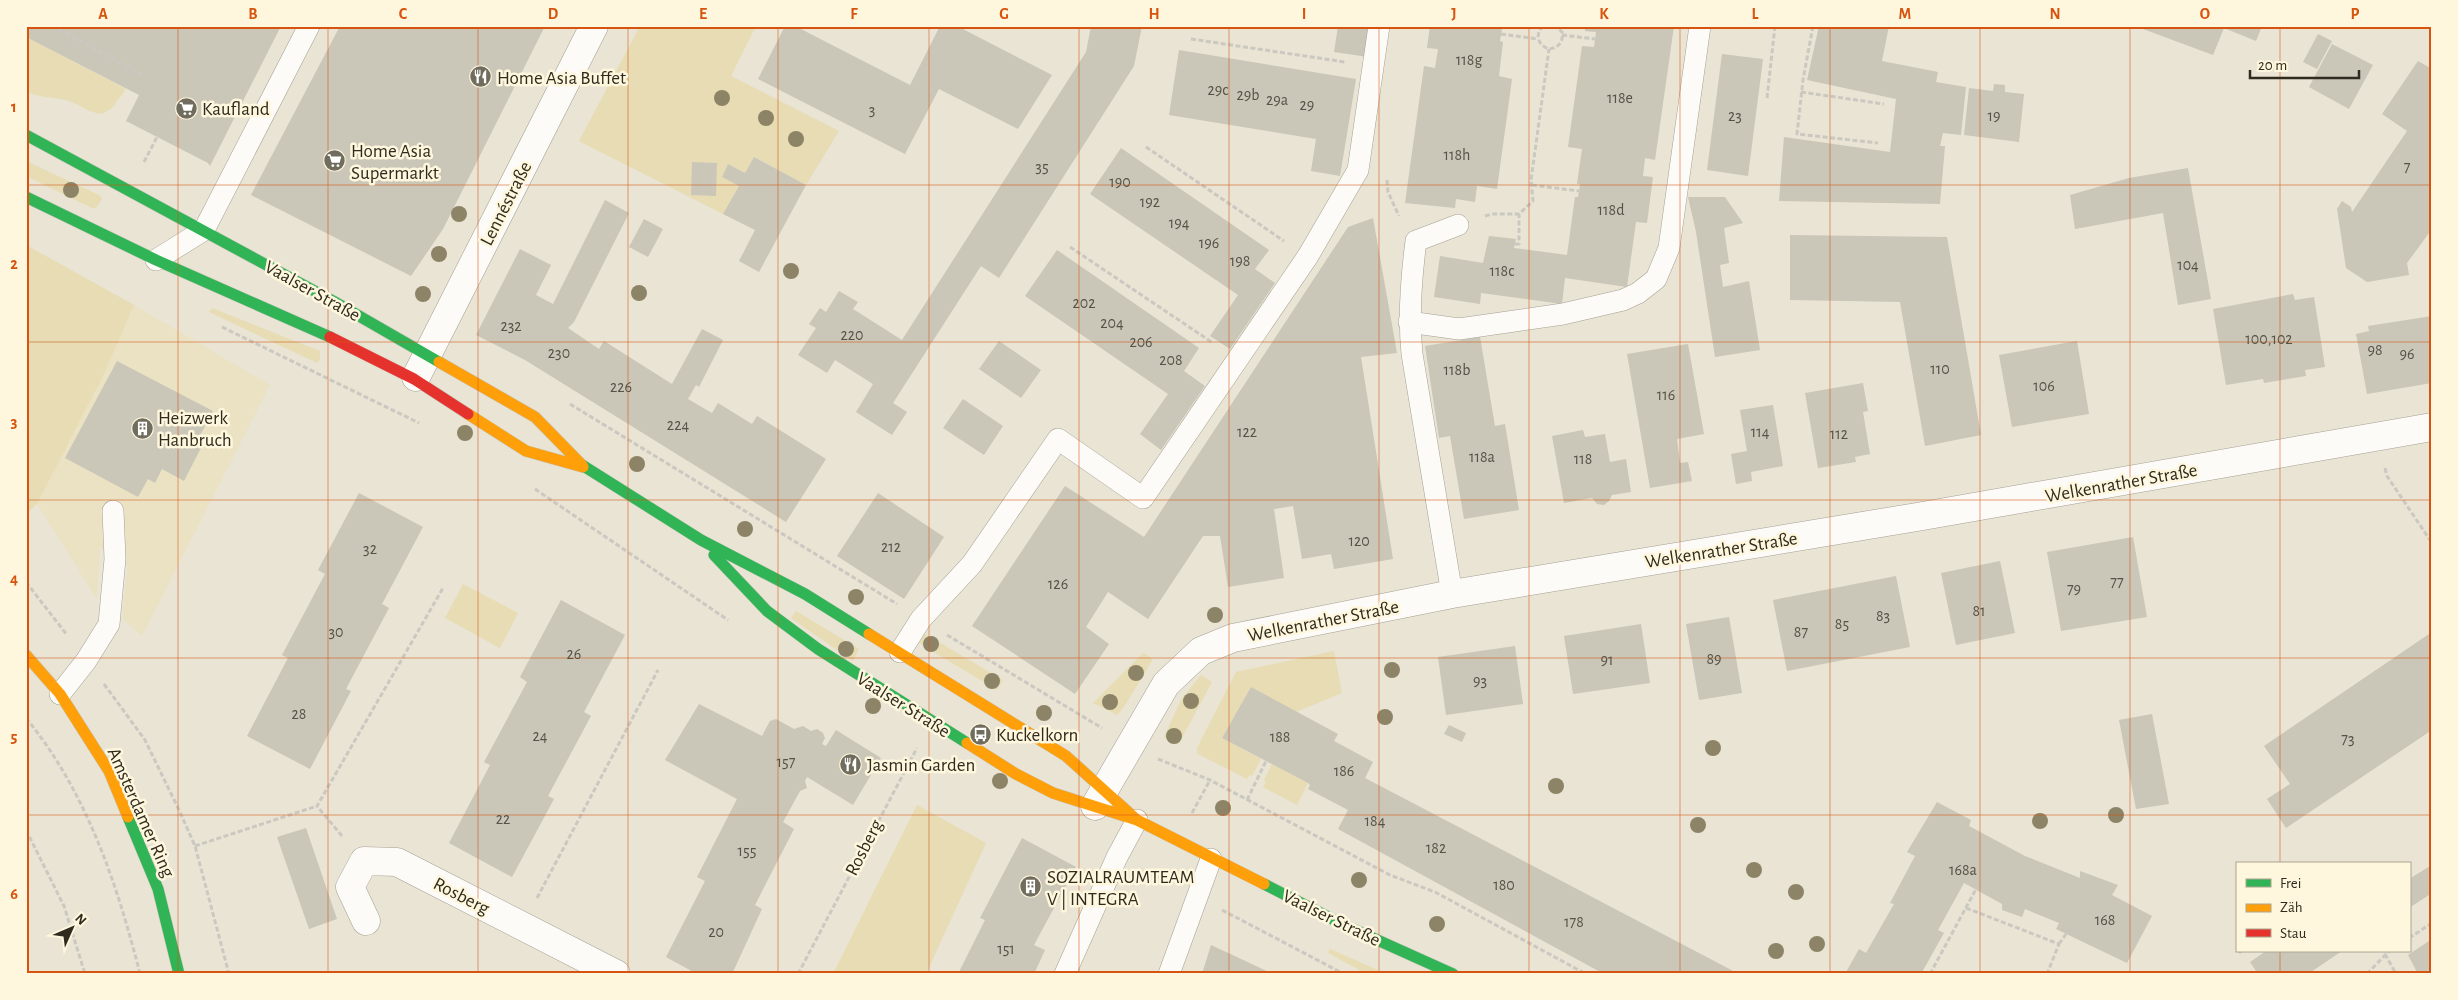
<svg xmlns="http://www.w3.org/2000/svg" width="2458" height="1000" font-family="'Alegreya Sans',sans-serif">
<style>
.built{fill:#ebe2c4}
.green{fill:#e7dcb3}
.building{fill:#cac6b8}
.lines{fill:none;stroke-linecap:round;stroke-linejoin:round}
.lane-casing{stroke:#a4a092;stroke-width:22}
.street-casing{stroke:#a4a092;stroke-width:29}
.fast-casing{stroke:#c5c3ba;stroke-width:12}
.slow-casing{stroke:#c5c3ba;stroke-width:12}
.jam-casing{stroke:#c5c3ba;stroke-width:12}
.path{stroke:#cac8c1;stroke-width:3;stroke-dasharray:5 2.5;stroke-linecap:butt}
.lane{stroke:#fcfbf8;stroke-width:21}
.street{stroke:#fcfbf8;stroke-width:28}
.fast{stroke:#30b455;stroke-width:11}
.slow{stroke:#ff9f0a;stroke-width:11}
.jam{stroke:#e5322d;stroke-width:11}
.tree{fill:#8d8467}
.grid{fill:none;stroke:#d6540e;stroke-width:1;stroke-opacity:0.55}
.labels{text-anchor:middle;stroke-width:5;stroke-linejoin:round;paint-order:stroke}
.number-label{font-size:16px;fill:#565245}
.poi-label{font-size:19px;fill:#2f2b1f;stroke:#fff7dd;text-anchor:start}
.street-label{font-size:19px;fill:#2f2b1f;stroke:#fff7dd}
.neatline{fill:none;stroke:#d6540e;stroke-width:2}
.grid-label{font-size:16px;text-anchor:middle;font-weight:bold;fill:#d6540e}
</style>
<rect width="100%" height="100%" fill="#e9e4d3"/>
<!-- built -->
<path class="built" d="M134,305L270,385L142,636L122,618L128,566L100,547L97,599L37,504L103,376Z"/>
<!-- green -->
<path class="green" d="M640,26H756L731,76L839,131L806,185L754,157L745,173L728,164L722,177L739,186L723,214L579,141Z
M26,37L126,89L112,108L102,114C89,113 81,105 69,101C54,96 40,99 26,91Z
M26,161L99,195L102,199L96,208H92L26,176Z
M26,245L134,305L103,376L37,504L26,514Z
M212,308L320,351V359L317,363L209,312Z
M463,584L518,613L500,648L445,618Z
M796,611L859,649L853,661L791,618Z
M925,634L1003,680L997,690L919,643Z
M1334,651L1342,693L1296,712L1251,687L1222,738L1261,759L1252,776L1249,775L1247,779L1198,754L1197,748L1236,672Z
M1143,653L1153,659L1124,707L1117,715L1093,703Z
M1201,675L1212,682L1178,745L1164,737L1181,700Z
M1272,764L1308,783L1297,805L1263,787L1266,782L1264,780Z
M917,805L986,843L926,974H833Z
M1330,949L1382,972L1385,974H1367L1328,953Z"/>
<!-- building -->
<path class="building" d="M26,26H281L210,166L208,163L126,121L139,95L26,37Z
M340,26H545L443,229L411,276L251,195Z
M785,26H795L910,85L940,26H957L1052,75L1018,129L939,89L905,154L758,79Z
M1091,26H1142L1134,66L999,278L981,266L893,403L907,412L892,435L856,412L873,384L835,360L827,373L798,355L816,328L809,324L820,308L826,312L839,291L858,302L853,309L902,340L1086,52Z
M1338,26H1372L1368,57L1334,52Z
M1430,26H1506L1502,28L1500,41L1503,42L1499,76L1512,79L1497,189L1477,186L1475,202L1456,199L1455,208L1405,203L1424,66L1435,68L1438,49L1427,48Z
M1585,26H1674L1655,160L1645,158L1643,176L1653,177L1647,223L1636,222L1627,287L1565,278L1562,304L1481,293L1480,304L1434,297L1440,256L1483,263L1489,236L1516,239L1514,248L1567,255L1575,197H1578L1579,191L1580,184H1577L1582,149L1568,147L1582,46L1594,47L1596,32L1585,31Z
M1819,26H1889L1882,61L1938,72L1936,82L1966,87L1961,135L1943,133L1940,146H1945L1940,204L1779,201L1784,137L1890,152L1896,99L1807,80Z
M2144,26H2262L2256,41L2224,28L2213,55L2143,29Z
M2318,34L2332,41L2317,69L2303,62Z
M2332,44L2373,65L2349,109L2309,87Z
M1179,50L1356,79L1340,176L1311,171L1316,139L1169,115Z
M1722,54L1763,59L1748,176L1707,170Z
M2418,61L2432,69V229L2407,263L2409,275L2367,282L2346,268L2337,209L2342,201L2351,207L2352,212L2407,131L2382,114Z
M1994,84L2005,85V92L2024,94L2019,142L1964,135L1969,88L1993,91Z
M1121,148L1269,250L1255,269L1275,283L1230,349L1210,336L1238,295L1090,194Z
M754,157L806,185L759,272L739,261L755,230L723,214L739,186L722,177L728,164L745,173Z
M692,162L717,163L716,196L691,195Z
M2188,168L2211,299L2178,305L2163,213L2075,229L2070,195L2129,178Z
M1688,197H1725L1743,223L1724,228L1729,263L1720,265L1723,287L1749,281L1760,350L1715,357L1696,232Z
M605,200L629,213L574,322L568,328L599,349L604,341L672,384L702,329L723,340L699,387L696,385L688,399L712,413L718,403L752,424L757,416L826,459L786,522L525,360L476,335L520,249L551,265L536,295L553,304Z
M1373,218L1397,353L1361,357L1393,559L1334,569L1331,554L1302,559L1293,506L1274,509L1284,578L1228,587L1220,536H1203L1148,619L1108,592L1086,627L1109,644L1075,694L972,626L1065,486L1144,537L1348,227Z
M644,219L663,229L648,257L629,247Z
M1790,235L1947,237L1981,435L1925,446L1900,302L1790,300Z
M1057,250L1199,348L1184,371L1205,386L1161,450L1140,434L1168,394L1025,296Z
M2293,294L2295,300L2314,297L2325,367L2305,370L2306,376L2264,383L2263,379L2226,385L2213,309Z
M2432,316V383L2367,394L2356,334L2369,331L2368,326Z
M1480,337L1495,426L1505,424L1519,510L1464,519L1450,436L1439,438L1425,346Z
M999,341L1041,370L1021,398L979,369Z
M2077,341L2089,414L2012,427L1999,355Z
M1688,344L1704,434L1677,439L1680,463L1688,462L1692,481L1650,488L1627,354Z
M117,361L213,411L195,445L201,448L184,481L162,469L155,483L148,479L138,497L65,458Z
M1863,383L1868,411L1863,412L1870,454L1855,457L1856,462L1818,468L1805,393Z
M963,399L1003,426L984,455L943,428Z
M1773,405L1783,466L1751,472L1752,481L1736,484L1731,454L1747,451L1740,410Z
M1583,430L1585,437L1605,434L1610,462L1626,459L1631,492L1612,495L1609,501L1604,505L1597,504L1592,498L1564,503L1552,436Z
M359,493L423,527L382,604L389,608L346,689L351,691L310,769L247,736L288,658L282,655L325,574L318,570Z
M878,493L944,537L904,599L837,556Z
M2133,537L2147,617L2061,631L2047,552Z
M2000,561L2015,633L1956,645L1941,573Z
M1896,576L1910,647L1787,671L1773,600Z
M561,600L625,635L584,712L591,716L548,796L554,799L512,877L449,843L490,765L484,762L527,682L520,677Z
M1729,617L1742,693L1699,700L1686,624Z
M1641,624L1650,683L1573,694L1564,636Z
M2432,632V730L2286,828L2267,799L2290,784L2264,746Z
M1515,646L1523,704L1446,715L1438,657Z
M1251,687L1338,734L1334,741L1373,762L1365,778L1739,974H1604L1338,829L1348,810L1308,789L1310,785L1308,783L1222,738Z
M699,704L762,736L770,721L776,719L794,729L803,726L811,731L817,729L823,733L825,738L822,744L826,746L836,730L881,758L853,805L807,777L805,781L807,788L800,791L783,822L794,829L755,905L762,909L732,974H697L666,957L705,881L697,877L737,799L665,760Z
M2152,714L2169,804L2136,809L2119,720Z
M1449,725L1466,733L1462,742L1444,734Z
M1937,802L1971,820L1969,826L2025,856L2080,878V871L2118,885L2112,895L2152,916L2127,963L2056,929L2059,923L2025,909L2022,917L2002,910V904L1964,883L1938,930L1944,933L1921,974H1845L1859,949L1866,953L1894,904L1890,903L1915,856L1907,852Z
M306,828L337,919L309,929L277,837Z
M1022,838L1076,867L1034,945L1045,950L1034,974H958L985,920L980,918Z
M2432,865V893L2409,908V879Z
M2432,939V974H2418L2408,955Z
M1211,945L1256,966L1273,974H1202Z
M2266,951H2342L2308,974H2258L2250,962Z"/>
<g class="lines">
<defs>
<path id="lane" d="M156,260L204,230L309,26
M1409,322L1459,329L1563,314L1623,300L1638,293L1656,279L1669,248L1700,26
M1452,594L1412,354C1408,315 1411,279 1416,241L1458,225
M900,652L921,619L972,564L1058,439L1143,498L1308,256L1358,170L1379,26
M60,694L86,661L109,624L115,559L113,511
M1065,974L1117,857L1137,820
M1169,974L1211,859"/>
<path id="street" d="M416,377L594,26
M1095,806L1166,684L1201,651L1233,638L1452,594L1917,517L2432,427
M366,921L350,887L364,861L397,862L616,974"/>
<path id="fast" d="M26,135L333,301L439,362
M26,197L156,260L330,337
M582,465L701,540L805,594L869,634
M714,555L767,611L818,649L967,743
M128,817L158,889L179,974
M1264,884L1344,925L1453,974"/>
<path id="slow" d="M439,362L535,417L582,465
M468,414L526,451L583,467
M869,634L1066,756L1137,820
M26,655L60,694L109,771L128,817
M967,743L1016,774L1053,793L1137,820L1264,884"/>
<path id="jam" d="M330,337L414,379L468,414"/>
</defs>
<!-- lane casing -->
<use href="#lane" class="lane-casing"/>
<!-- street casing -->
<use href="#street" class="street-casing"/>
<!-- fast casing -->
<use href="#fast" class="fast-casing"/>
<!-- slow casing -->
<use href="#slow" class="slow-casing"/>
<!-- jam casing -->
<use href="#jam" class="jam-casing"/>
<!-- path -->
<path class="path" d="M52,26L145,76
M1543,26C1535,34 1537,45 1549,49C1558,48 1564,42 1562,32L1556,26
M1813,26L1803,80L1797,134L1878,143
M1501,34L1538,39
M1562,35L1595,39
M1191,39L1345,62
M1801,92L1884,104
M1767,98L1775,26
M1146,147L1284,241
M144,162L157,137
M1387,180L1388,192L1399,216
M1532,185L1579,191
M1485,216L1492,214H1519L1533,201L1531,180L1549,49
M1515,244H1519V214
M1070,247L1213,343
M222,327L419,423
M570,404L897,604
M2385,468L2387,476L2432,543
M535,489L728,620
M26,582L67,635
M947,635L1102,728
M104,684L145,740L179,810L195,846L229,974
M26,718C86,791 117,883 140,974
M1158,759L1210,780L1390,875L1435,892L1586,974
M1247,800L1266,761
M1192,813L1210,780
M26,830L64,906L85,974
M342,836L317,806L443,588
M195,846L317,806
M1144,870L1170,883
M537,898L658,670
M1966,908L2059,944L2047,974
M1222,910L1344,974
M2409,938L2432,923
M2059,944L2066,934
M2239,953L2241,951
M2385,954L2396,974
M798,974L917,748
M1930,974L1976,889
M2367,974L2389,951"/>
<!-- lane -->
<use href="#lane" class="lane"/>
<!-- street -->
<use href="#street" class="street"/>
<!-- fast -->
<use href="#fast" class="fast"/>
<!-- slow -->
<use href="#slow" class="slow"/>
<!-- jam -->
<use href="#jam" class="jam"/>
</g>
<!-- trees -->
<g class="tree">
<circle cx="722" cy="98" r="8"/>
<circle cx="766" cy="118" r="8"/>
<circle cx="796" cy="139" r="8"/>
<circle cx="71" cy="190" r="8"/>
<circle cx="459" cy="214" r="8"/>
<circle cx="439" cy="254" r="8"/>
<circle cx="791" cy="271" r="8"/>
<circle cx="639" cy="293" r="8"/>
<circle cx="423" cy="294" r="8"/>
<circle cx="465" cy="433" r="8"/>
<circle cx="637" cy="464" r="8"/>
<circle cx="745" cy="529" r="8"/>
<circle cx="856" cy="597" r="8"/>
<circle cx="1215" cy="615" r="8"/>
<circle cx="931" cy="644" r="8"/>
<circle cx="846" cy="649" r="8"/>
<circle cx="1392" cy="670" r="8"/>
<circle cx="1136" cy="673" r="8"/>
<circle cx="992" cy="681" r="8"/>
<circle cx="1191" cy="701" r="8"/>
<circle cx="1110" cy="702" r="8"/>
<circle cx="873" cy="706" r="8"/>
<circle cx="1044" cy="713" r="8"/>
<circle cx="1385" cy="717" r="8"/>
<circle cx="1174" cy="736" r="8"/>
<circle cx="1713" cy="748" r="8"/>
<circle cx="1000" cy="781" r="8"/>
<circle cx="1556" cy="786" r="8"/>
<circle cx="1223" cy="808" r="8"/>
<circle cx="2116" cy="815" r="8"/>
<circle cx="2040" cy="821" r="8"/>
<circle cx="1698" cy="825" r="8"/>
<circle cx="1754" cy="870" r="8"/>
<circle cx="1359" cy="880" r="8"/>
<circle cx="1796" cy="892" r="8"/>
<circle cx="1437" cy="924" r="8"/>
<circle cx="1817" cy="944" r="8"/>
<circle cx="1776" cy="951" r="8"/>
</g>
<!-- grid -->
<path class="grid" d="M178,26V974M328,26V974M478,26V974M628,26V974M778,26V974M929,26V974M1079,26V974M1229,26V974M1379,26V974M1529,26V974M1680,26V974M1830,26V974M1980,26V974M2130,26V974M2280,26V864M26,185H2432M26,342H2432M26,500H2432M26,658H2432M26,815H2432M2280,951V974"/>
<!-- icons -->
<defs>
<symbol id="restaurant-disc" viewBox="-11 -11 22 22"><circle r="9.5" fill="#706c5e" stroke="#fff7dd"/><path d="M-5-6h1v4h1v-4h1v4h1v-4h1v5L-1.5 .5V6h-2V.5L-5-1ZM5-6V6H3V1.5H1.5Q1.5-4 5-6Z" fill="#fff"/></symbol>
<symbol id="supermarket-disc" viewBox="-11 -11 22 22"><circle r="9.5" fill="#706c5e" stroke="#fff7dd"/><path d="M-6-5.5h2.5l.6 2H6L4.5 2H-2.5L-4.4-4H-6ZM-1.5 3.2a1.3 1.3 0 1 0 .1 0ZM3 3.2a1.3 1.3 0 1 0 .1 0Z" fill="#fff"/></symbol>
<symbol id="building-disc" viewBox="-11 -11 22 22"><circle r="9.5" fill="#706c5e" stroke="#fff7dd"/><path d="M-4-6H4V6H1V3H-1V6H-4ZM-2.5-4.3h1.7v1.8h-1.7ZM.8-4.3h1.7v1.8H.8ZM-2.5-1h1.7V.8h-1.7ZM.8-1h1.7V.8H.8Z" fill="#fff"/></symbol>
<symbol id="bus-disc" viewBox="-11 -11 22 22"><circle r="9.5" fill="#706c5e" stroke="#fff7dd"/><path d="M-5-6H5V4H4V6H2V4H-2V6H-4V4H-5ZM-3.5-4V0h7V-4ZM-3.5 1.2v1.5H-2V1.2ZM2 1.2v1.5H3.5V1.2Z" fill="#fff"/></symbol>
</defs>
<g fill-rule="evenodd">
<use href="#restaurant-disc" x="468" y="64" width="25" height="25"/>
<use href="#supermarket-disc" x="174" y="96" width="25" height="25"/>
<use href="#supermarket-disc" x="322" y="148" width="25" height="25"/>
<use href="#building-disc" x="130" y="416" width="25" height="25"/>
<use href="#bus-disc" x="968" y="722" width="25" height="25"/>
<use href="#restaurant-disc" x="838" y="752" width="25" height="25"/>
<use href="#building-disc" x="1018" y="874" width="25" height="25"/>
</g>
<g class="labels">
<!-- number labels -->
<g class="number-label">
<text x="1469" y="65">118g</text>
<text x="1218" y="95">29c</text>
<text x="1248" y="100">29b</text>
<text x="1620" y="103">118e</text>
<text x="1277" y="105">29a</text>
<text x="1307" y="110">29</text>
<text x="872" y="115">3</text>
<text x="1735" y="121">23</text>
<text x="1994" y="121">19</text>
<text x="1457" y="160">118h</text>
<text x="1042" y="172">35</text>
<text x="2407" y="172">7</text>
<text x="1120" y="187">190</text>
<text x="1150" y="207">192</text>
<text x="1611" y="215">118d</text>
<text x="1179" y="228">194</text>
<text x="1209" y="248">196</text>
<text x="1240" y="266">198</text>
<text x="2188" y="270">104</text>
<text x="1502" y="276">118c</text>
<text x="1084" y="308">202</text>
<text x="1112" y="328">204</text>
<text x="511" y="331">232</text>
<text x="852" y="340">220</text>
<text x="2269" y="344">100,102</text>
<text x="1141" y="347">206</text>
<text x="2375" y="355">98</text>
<text x="559" y="358">230</text>
<text x="2407" y="359">96</text>
<text x="1171" y="365">208</text>
<text x="1940" y="374">110</text>
<text x="1457" y="375">118b</text>
<text x="2044" y="391">106</text>
<text x="621" y="392">226</text>
<text x="1666" y="400">116</text>
<text x="678" y="430">224</text>
<text x="1247" y="437">122</text>
<text x="1760" y="437">114</text>
<text x="1839" y="439">112</text>
<text x="1482" y="462">118a</text>
<text x="1583" y="464">118</text>
<text x="1359" y="546">120</text>
<text x="891" y="552">212</text>
<text x="370" y="554">32</text>
<text x="2117" y="587">77</text>
<text x="1058" y="589">126</text>
<text x="2074" y="594">79</text>
<text x="1979" y="616">81</text>
<text x="1883" y="621">83</text>
<text x="1842" y="629">85</text>
<text x="336" y="637">30</text>
<text x="1801" y="637">87</text>
<text x="574" y="659">26</text>
<text x="1714" y="664">89</text>
<text x="1607" y="665">91</text>
<text x="1480" y="686">93</text>
<text x="299" y="719">28</text>
<text x="540" y="741">24</text>
<text x="1280" y="742">188</text>
<text x="2348" y="744">73</text>
<text x="786" y="767">157</text>
<text x="1344" y="776">186</text>
<text x="503" y="824">22</text>
<text x="1375" y="826">184</text>
<text x="1436" y="853">182</text>
<text x="747" y="856">155</text>
<text x="1963" y="875">168a</text>
<text x="1504" y="890">180</text>
<text x="2105" y="925">168</text>
<text x="1574" y="927">178</text>
<text x="716" y="937">20</text>
<text x="1006" y="954">151</text>
</g>
<!-- poi labels -->
<g class="poi-label">
<text x="497" y="84">Home Asia Buffet</text>
<text x="202" y="115">Kaufland</text>
<text x="351" y="157">Home Asia<tspan x="351" dy="22">Supermarkt</tspan></text>
<text x="158" y="424">Heizwerk<tspan x="158" dy="22">Hanbruch</tspan></text>
<text x="996" y="741">Kuckelkorn</text>
<text x="867" y="771">Jasmin Garden</text>
<text x="1047" y="883">SOZIALRAUMTEAM<tspan x="1047" dy="22">V | INTEGRA</tspan></text>
</g>
<!-- street labels -->
<g class="street-label">
<text transform="translate(505 203) rotate(-63)" y="7">Lennéstraße</text>
<text transform="translate(313 290) rotate(29)" y="7">Vaalser Straße</text>
<text transform="translate(2121 482) rotate(-10)" y="7">Welkenrather Straße</text>
<text transform="translate(1721 549) rotate(-9)" y="7">Welkenrather Straße</text>
<text transform="translate(1323 620) rotate(-11)" y="7">Welkenrather Straße</text>
<text transform="translate(904 704) rotate(32)" y="7">Vaalser Straße</text>
<text transform="translate(142 812) rotate(66)" y="7">Amsterdamer Ring</text>
<text transform="translate(863 847) rotate(-63)" y="7">Rosberg</text>
<text transform="translate(462 895) rotate(27)" y="7">Rosberg</text>
<text transform="translate(1332 917) rotate(26)" y="7">Vaalser Straße</text>
</g>
</g>
<!-- border -->
<rect width="2458" height="1000" fill="none" stroke="#fff7dd" stroke-width="55"/>
<!-- legend -->
<rect x="2236" y="862" width="175" height="90" fill="#fff7dd" stroke="#aca591"/>
<rect x="2246" y="879" width="25" height="8" fill="#30b455" stroke="#aca591"/>
<text x="2280" y="888" font-size="15" fill="#2f2b1f">Frei</text>
<rect x="2246" y="904" width="25" height="8" fill="#ff9f0a" stroke="#aca591"/>
<text x="2280" y="912" font-size="15" fill="#2f2b1f">Zäh</text>
<rect x="2246" y="929" width="25" height="8" fill="#e5322d" stroke="#aca591"/>
<text x="2280" y="938" font-size="15" fill="#2f2b1f">Stau</text>
<!-- north arrow -->
<g transform="translate(72 928) rotate(45)" stroke="#fff7dd" stroke-width="4" paint-order="stroke">
<path d="M0-4L9 19L0 12L-9 19Z" fill="#2f2b1f"/>
<text y="-8" font-size="14" font-weight="bold" text-anchor="middle" fill="#2f2b1f">N</text>
</g>
<!-- scale -->
<path d="M2250 70v8h109v-8" fill="none" stroke="#2f2b1f" stroke-width="2.5"/>
<text x="2258" y="70" font-size="15" fill="#2f2b1f" stroke="#fff7dd" stroke-width="4" paint-order="stroke">20 m</text>
<rect x="28" y="28" width="2402" height="944" class="neatline"/>
<g class="grid-label">
<text x="103" y="19">A</text>
<text x="253" y="19">B</text>
<text x="403" y="19">C</text>
<text x="553" y="19">D</text>
<text x="703" y="19">E</text>
<text x="854" y="19">F</text>
<text x="1004" y="19">G</text>
<text x="1154" y="19">H</text>
<text x="1304" y="19">I</text>
<text x="1454" y="19">J</text>
<text x="1604" y="19">K</text>
<text x="1755" y="19">L</text>
<text x="1905" y="19">M</text>
<text x="2055" y="19">N</text>
<text x="2205" y="19">O</text>
<text x="2355" y="19">P</text>
<text x="14" y="112">1</text>
<text x="14" y="269">2</text>
<text x="14" y="427">3</text>
<text x="14" y="584">4</text>
<text x="14" y="742">5</text>
<text x="14" y="899">6</text>
</g>
</svg>
